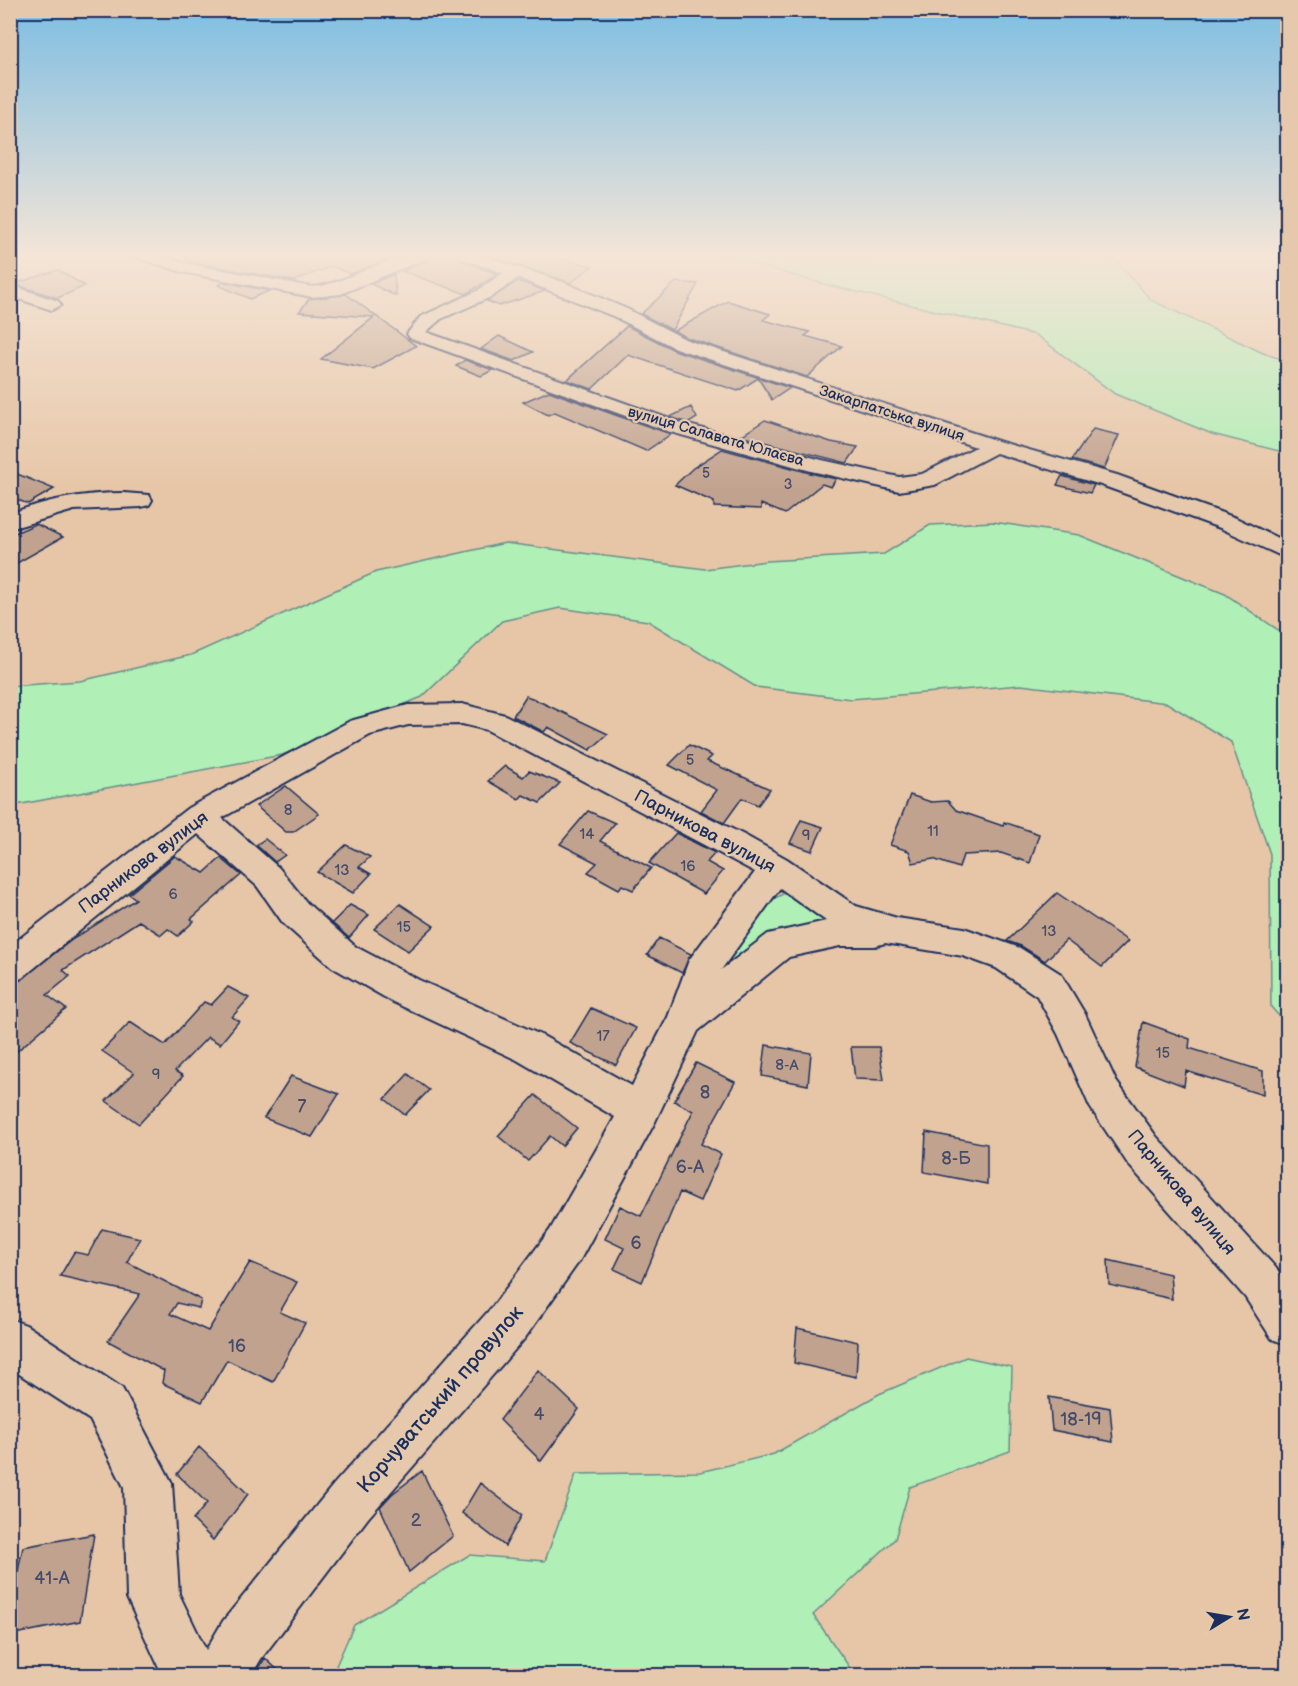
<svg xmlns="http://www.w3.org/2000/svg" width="1298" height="1686" font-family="'Balsamiq Sans',sans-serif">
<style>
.green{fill:#b0efb6;stroke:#668f8a;stroke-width:1.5}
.building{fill:#c1a28e;stroke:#1b2f5e;stroke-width:1.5}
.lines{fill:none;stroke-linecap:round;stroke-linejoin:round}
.minor-casing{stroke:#1b2f5e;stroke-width:4}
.minor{fill:#e6c9ad;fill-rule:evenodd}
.labels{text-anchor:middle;stroke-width:4.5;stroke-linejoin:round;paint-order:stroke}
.far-number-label{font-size:14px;fill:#444c6a}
.far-street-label{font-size:15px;fill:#1b2f5e;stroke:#e6c9ad}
.number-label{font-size:15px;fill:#444c6a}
.street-label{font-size:18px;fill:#1b2f5e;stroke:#e6c9ad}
.near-number-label{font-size:18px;fill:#444c6a}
.near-street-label{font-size:21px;fill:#1b2f5e;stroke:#e6c9ad}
</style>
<rect width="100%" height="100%" fill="#e7c6a7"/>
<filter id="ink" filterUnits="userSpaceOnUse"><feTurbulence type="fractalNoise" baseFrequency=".0167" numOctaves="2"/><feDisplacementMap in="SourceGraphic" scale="12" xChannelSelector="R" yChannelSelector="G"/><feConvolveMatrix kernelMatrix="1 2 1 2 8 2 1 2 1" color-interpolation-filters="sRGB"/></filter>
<g filter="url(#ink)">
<!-- green -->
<path class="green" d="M1111,255L1151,300L1263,353L1287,361V453L1212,434L1115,394L1036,335L828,285L724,256Z
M993,522L1079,535L1225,594L1287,636V1025L1271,1007L1270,854L1231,742L1167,703L1021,685L851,699L756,687L648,621L560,608L502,621L422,697L282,755L11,806V686L80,681L191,655L376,572L505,543L705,569L767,561L884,554L930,525Z
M794,888L853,924L775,934L704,979L753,910Z
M966,1357L1012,1367L1010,1451L910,1487L895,1539L813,1615L855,1675H332L354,1625L469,1555L545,1561L576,1474L700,1472L774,1454L879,1394Z"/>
<!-- building -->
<path class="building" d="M187,255H403L350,274L332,266L294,281L202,264L186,259Z
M430,255H456L459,260L498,274L466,294L402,271L427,260Z
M486,255H544L592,266L571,283Z
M58,270L85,286L58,298L14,284Z
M394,274L396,296L371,284Z
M518,281L545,291L499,306L487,301Z
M224,282L269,291L250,299L218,285Z
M676,282L698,284L672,330L641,314Z
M346,294L395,330L416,346L373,369L321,359L374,317L299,312L309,299Z
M728,301L770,314L763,320L810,332L805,336L842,346L807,377L688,338L674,331Z
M627,326L674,350L790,388L772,400L758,378L738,391L628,355L592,389L567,380Z
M499,336L533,352L514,361L481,349Z
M465,360L493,370L481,376L456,366Z
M549,391L618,416L671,434L646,451L555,412L548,415L523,402Z
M691,407L697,418L689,423L670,417Z
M765,420L831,442L858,447L847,463L741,436Z
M1093,429L1119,435L1104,469L1072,460Z
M722,449L810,473L836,479L831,487L822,484L785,514L761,504V509L714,507V502L675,485L693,468Z
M10,471L54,489L28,504L10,497Z
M1062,476L1094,485L1090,493L1057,485Z
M36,524L63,537L10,567V535Z
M526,696L532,698L608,734L590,750L548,727L544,732L513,716Z
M689,745L712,756L707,761L770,789L758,805L742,798L724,823L701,811L717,790L669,765Z
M505,766L523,777L529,771L560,783L540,803L523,795L519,799L488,781Z
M286,786L319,814L293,832H286L256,806Z
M910,795L931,802L948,801L956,810L1003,826L1004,822L1039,834L1030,863L1001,853L963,855L959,868L933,859L913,863L909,851L890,845Z
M588,811L615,823L600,841L651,868L633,890L622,885L619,889L588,872L597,863L560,844Z
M801,820L823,827L812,851L790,843Z
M676,833L715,853L707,862L723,871L704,894L649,863Z
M265,839L285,855L275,862L256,845Z
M346,845L370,857L359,867L371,874L353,893L317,872Z
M175,856L204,873L221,858L241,875L191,919L194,921L178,936L168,929L161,935L139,921L63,970L70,976L47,995L66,1009L10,1057V988L73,939L136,899L129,894Z
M1057,893L1128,941L1102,967L1066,940L1045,961L1021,946L1007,941Z
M400,904L434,926L408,951L374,929Z
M350,905L369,915L349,938L332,923Z
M659,938L691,954L682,973L647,955Z
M228,987L249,998L232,1017L239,1021L220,1044L208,1037L175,1071L183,1076L139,1124L106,1101L134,1073L102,1051L130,1022L165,1045L204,1002L211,1005Z
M591,1008L636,1028L616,1065L570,1043Z
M1143,1022L1190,1039L1189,1048L1263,1071V1095L1186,1071L1184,1086L1135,1067Z
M766,1045L811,1053L808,1085L762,1076Z
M851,1047H879L884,1080L855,1079Z
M696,1063L735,1082L701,1144L721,1154L700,1201L680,1192L642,1282L614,1269L624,1248L605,1239L620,1206L641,1216L693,1111L674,1101Z
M408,1074L429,1090L405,1115L385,1099Z
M291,1076L339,1094L312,1137L264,1118Z
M535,1095L577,1128L562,1146L550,1136L528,1161L498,1136Z
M926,1132L987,1144V1184L924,1172Z
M102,1229L140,1238L127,1262L201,1300L199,1308L177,1303L170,1314L208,1331L250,1262L297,1282L280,1312L305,1323L273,1382L227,1360L202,1402L162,1383L164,1371L108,1341L140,1294L60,1276L74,1252L88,1255Z
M1108,1260L1170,1274L1172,1299L1109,1285Z
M797,1328L858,1342L856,1377L794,1363Z
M538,1370L579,1409L541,1461L500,1420Z
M1049,1397L1110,1408L1113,1442L1052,1430Z
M199,1447L248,1494L213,1540L193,1520L207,1503L177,1474Z
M422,1471L453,1536L409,1572L380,1507L392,1494Z
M480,1483L522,1515L505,1546L462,1513Z
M94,1534L80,1621L10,1635V1608L23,1547Z
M265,1658L284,1676H254Z"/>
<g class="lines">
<defs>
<path id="minor" d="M137,255H160L185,263L312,287C352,283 388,251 428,255L426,258L341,294L312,297L182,272L139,258Z
M458,255H480L563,282L627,309L687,340L1001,442L1117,475L1236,518L1288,543V559L1220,528L1101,485L996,453L935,485L899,491L811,471L667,431L410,338L407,334L420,317L477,291L503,273L460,258ZM518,278L615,317L675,348L976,447L922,474L899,477L822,460L681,423L426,332L441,319L493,296Z
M10,285L58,301L61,305L52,310L10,296Z
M124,493L149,495L152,500L149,505L141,507L74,510L10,529V514C47,499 85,493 124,493Z
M462,704L505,715L746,836L787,859L856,906L897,918L964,928L1020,948L1061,974L1085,1014L1116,1081L1156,1136L1275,1267L1288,1284V1345L1272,1339L1245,1297L1128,1164L1090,1107L1058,1034L1037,996L996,968L963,956L885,943L875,946H840L789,957L698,1031L654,1124L580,1260L525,1338L368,1518L261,1659L251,1676H163L127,1598L124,1487L90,1420L10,1368V1319L26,1325L122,1388L172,1483L179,1594L206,1650L223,1621L334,1484L493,1306L550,1230L615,1117L517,1060L393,1002L332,967L283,923L257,886L198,834L22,978L10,982V946L188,808L350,721L408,705ZM462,724L487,730L755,872L689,960L668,1017L632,1086L543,1036L419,980L356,947L307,903L279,868L222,818L370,735L408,725ZM780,888L826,921L768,934L721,970Z"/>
</defs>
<!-- minor casing -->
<use href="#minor" class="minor-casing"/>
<!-- minor -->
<use href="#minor" class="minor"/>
</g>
</g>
<!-- sky -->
<linearGradient id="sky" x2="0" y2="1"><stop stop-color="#7dbde2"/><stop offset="0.52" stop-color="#f4e5d7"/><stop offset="1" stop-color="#f4e5d7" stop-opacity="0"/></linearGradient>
<rect width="1298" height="491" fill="url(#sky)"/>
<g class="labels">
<!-- far-number labels -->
<g class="far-number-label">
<text x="706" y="478">5</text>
<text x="788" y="489">3</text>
</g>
<!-- far-street labels -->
<g class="far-street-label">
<text transform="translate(892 413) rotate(18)" y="5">Закарпатська вулиця</text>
<text transform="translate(716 436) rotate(16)" y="5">вулиця Салавата Юлаєва</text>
</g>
<!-- number labels -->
<g class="number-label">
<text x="690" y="765">5</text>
<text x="288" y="815">8</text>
<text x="933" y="836">11</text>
<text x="587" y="839">14</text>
<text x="806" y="840">9</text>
<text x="688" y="871">16</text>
<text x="342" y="875">13</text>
<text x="173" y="899">6</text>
<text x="404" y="932">15</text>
<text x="1049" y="936">13</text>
<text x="603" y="1041">17</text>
<text x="1163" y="1058">15</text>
<text x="787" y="1070">8-А</text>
<text x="156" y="1079">9</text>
</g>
<!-- street labels -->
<g class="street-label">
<text transform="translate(705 831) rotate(28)" y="6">Парникова вулиця</text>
<text transform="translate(143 862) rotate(-37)" y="6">Парникова вулиця</text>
<text transform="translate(1182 1192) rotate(50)" y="6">Парникова вулиця</text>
</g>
<!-- near-number labels -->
<g class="near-number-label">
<text x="705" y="1098">8</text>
<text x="302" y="1112">7</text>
<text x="956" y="1164">8-Б</text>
<text x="690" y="1173">6-А</text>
<text x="636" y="1249">6</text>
<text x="237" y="1352">16</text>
<text x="539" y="1420">4</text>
<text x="1081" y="1425">18-19</text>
<text x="416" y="1526">2</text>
<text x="52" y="1584">41-А</text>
</g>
<!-- near-street labels -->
<g class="near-street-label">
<text transform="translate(440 1399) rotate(-49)" y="7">Корчуватський провулок</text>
</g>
</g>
<!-- margin -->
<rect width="1298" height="1686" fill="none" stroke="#e6c9ad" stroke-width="36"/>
<rect x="18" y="18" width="1262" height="1650" fill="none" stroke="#1b2f5e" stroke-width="2" filter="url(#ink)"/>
<!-- north arrow -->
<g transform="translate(1229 1617) rotate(79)" stroke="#e6c9ad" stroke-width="4.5" paint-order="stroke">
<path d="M0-4.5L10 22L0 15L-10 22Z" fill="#1b2f5e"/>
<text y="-9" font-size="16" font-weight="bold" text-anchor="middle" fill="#1b2f5e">N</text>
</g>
</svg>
